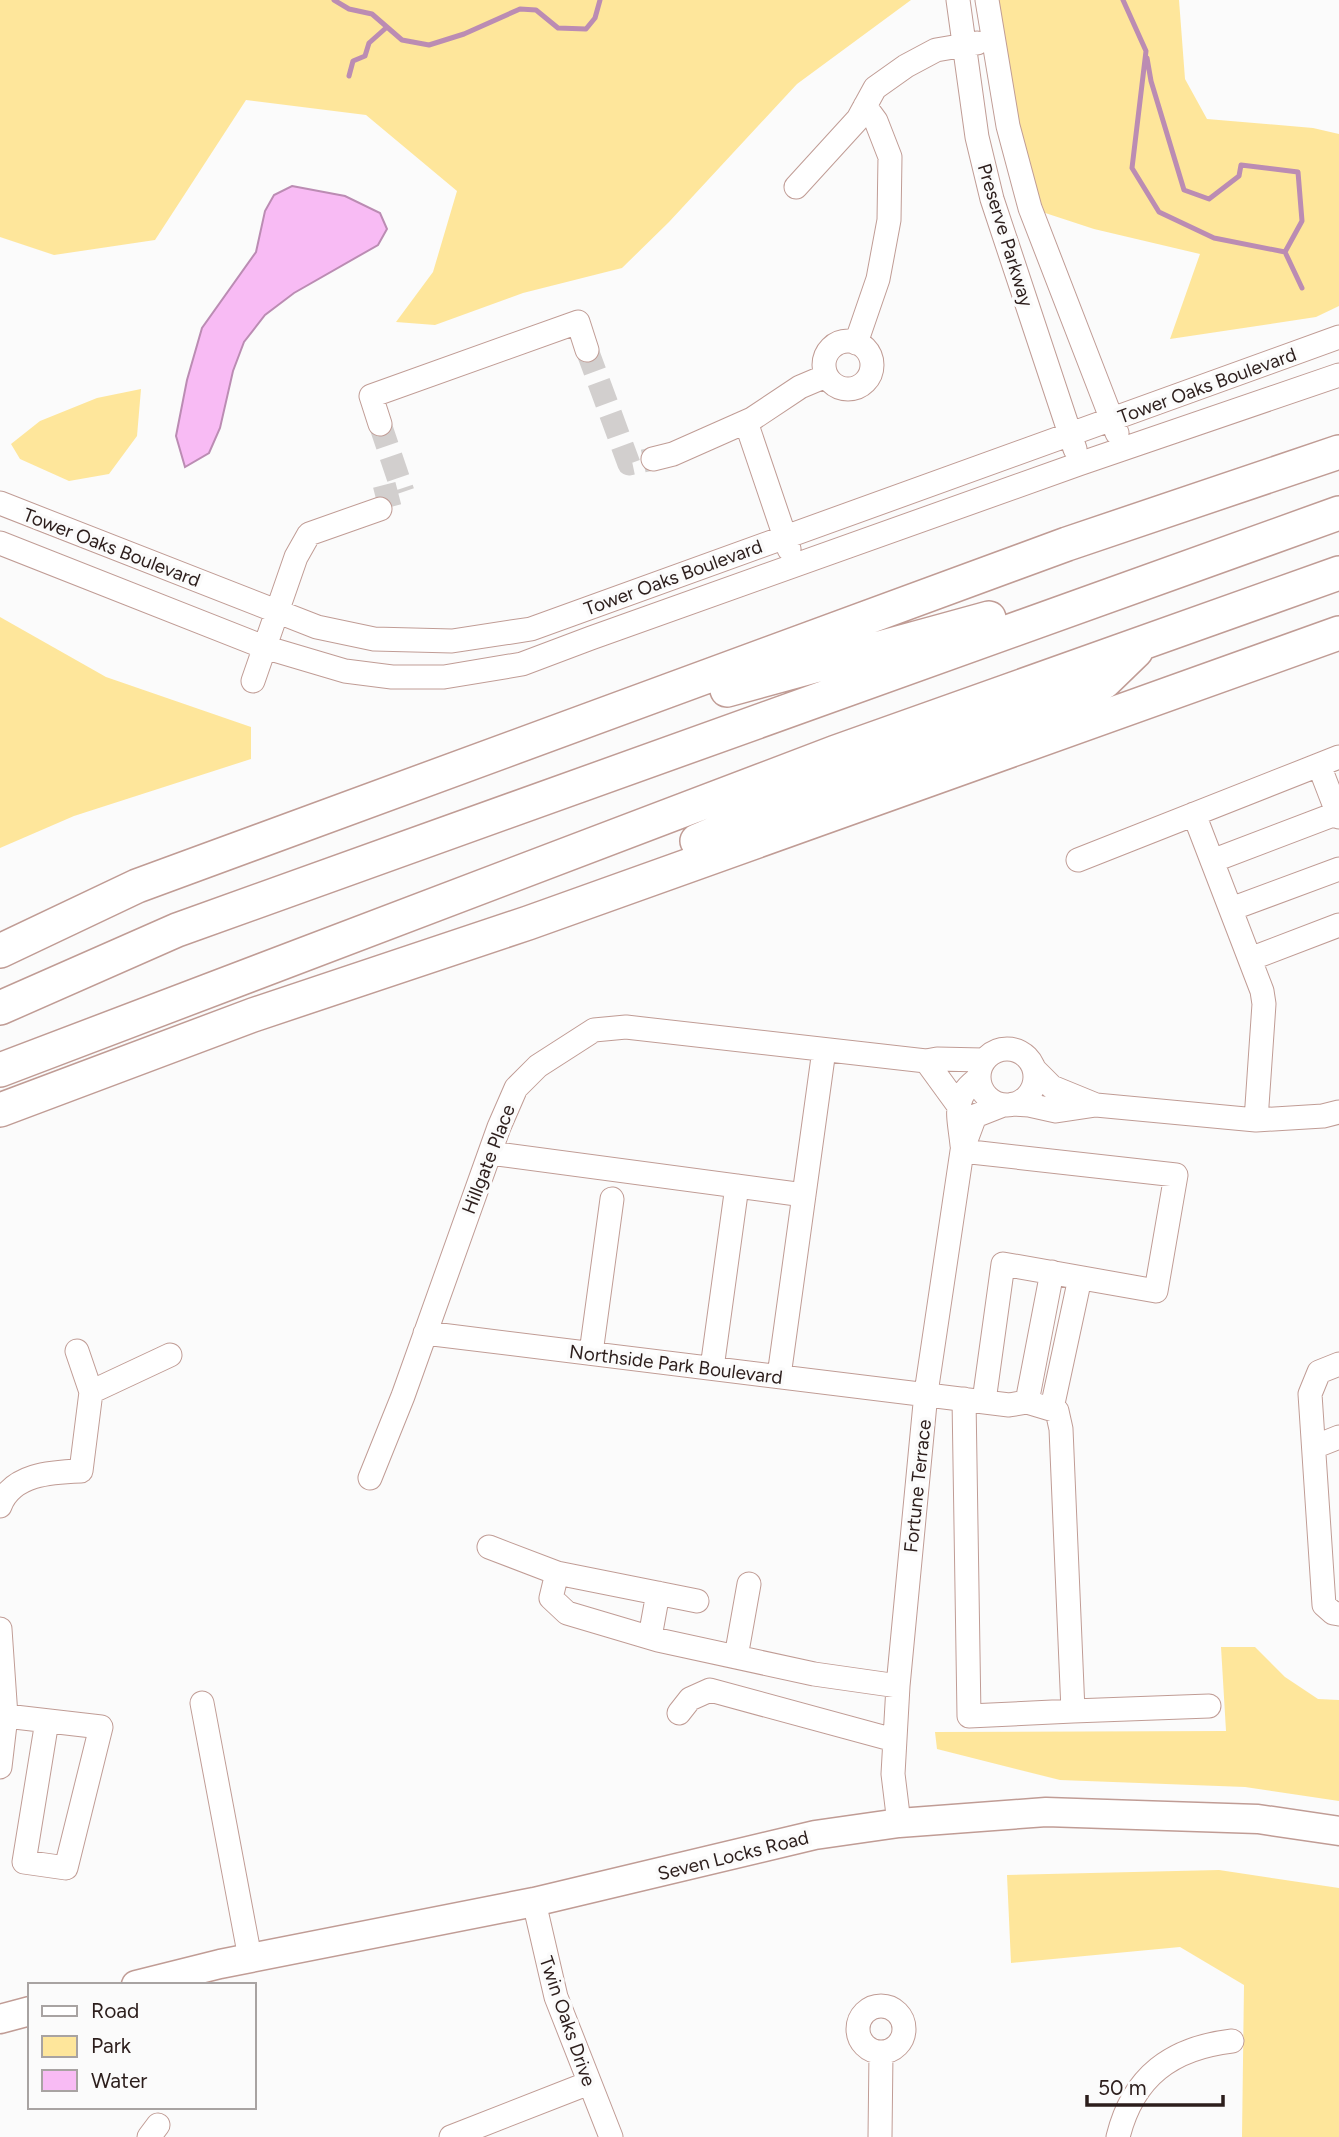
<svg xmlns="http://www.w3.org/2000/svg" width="1339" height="2137" font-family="Figtree,sans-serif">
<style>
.green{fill:#fee69b}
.water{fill:#f8bbf4;stroke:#bb8cb3;stroke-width:2}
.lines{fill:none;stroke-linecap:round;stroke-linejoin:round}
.stream{stroke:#bb8cb3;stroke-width:5}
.minor-tunnel{stroke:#d2cfce;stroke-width:23;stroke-dasharray:23 11;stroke-linecap:butt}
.minor-casing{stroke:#c09c95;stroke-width:25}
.major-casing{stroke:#c09c95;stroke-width:31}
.highway-casing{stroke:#c09c95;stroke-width:36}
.minor{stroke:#fff;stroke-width:23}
.major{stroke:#fff;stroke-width:28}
.highway{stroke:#fff;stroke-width:33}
.labels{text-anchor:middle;stroke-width:7;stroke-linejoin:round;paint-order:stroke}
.street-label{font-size:19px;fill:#2c1e1c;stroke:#fbfbfb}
</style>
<rect width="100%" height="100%" fill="#fbfbfb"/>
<!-- green -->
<path class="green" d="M0,0H911L797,84L669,222L622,268L523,293L435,325L396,322L433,272L457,191L366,115L246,100L155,240L54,255L0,237Z
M987,0H1179L1185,79L1207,119L1313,128L1339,134V306L1316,317L1170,339L1200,254L1094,229L1030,208Z
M141,389L137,436L109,474L69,481L20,459L11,444L40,421L97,398Z
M0,617L106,677L251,727V759L74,816L0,848Z
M1221,1647H1255L1285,1677L1318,1699L1339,1700V1801L1245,1787L1060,1780L937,1749L935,1732L1226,1731Z
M1219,1870L1339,1888V2137H1242L1244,1985L1180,1947L1011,1963L1007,1875Z"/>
<!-- water -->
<path class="water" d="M292,186L345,196L380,213L387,229L378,245L294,293L265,315L244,342L233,371L220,428L209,453L185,467L176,436L187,380L202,328L256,252L265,211L274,195Z"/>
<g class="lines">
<!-- stream -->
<path class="stream" d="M334,0L349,9L372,14L402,40L429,45L464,34L520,9L536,10L558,28L586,29L595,18L600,0
M1123,0L1146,51L1132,168L1159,212L1214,238L1285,252L1302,288
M1147,58L1151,81L1184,190L1209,199L1239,176L1241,165L1298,172L1302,221L1285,252
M349,76L353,61L365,56L369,43L387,27"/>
<!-- minor-tunnel -->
<path class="minor-tunnel" d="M587,350L629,464L653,459
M380,424L403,492
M376,499L403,492"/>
<defs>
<path id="minor" d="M958,0L977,137L992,199L1075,449
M987,0L1008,126L1030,208L1117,433
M796,187L858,119L875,88L906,66L936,50L977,43
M824 365a24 24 0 1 1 48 0a24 24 0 1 1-48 0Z
M856,343L878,279L889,220L890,157L876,121L865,106
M746,422L789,549
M380,424L371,396L578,322L587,350
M653,459L673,454L752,419L800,387L826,376
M0,503L317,627L374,639L452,641L531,629L1339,337
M0,543L264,647L345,671L392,677H444L522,664L591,638L1079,464L1339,375
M253,681L296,557L309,534L380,509
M1319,765L1339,817
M1194,814L1262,991L1264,1004L1256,1120
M1078,860L1339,757
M1212,861L1338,813
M1231,909L1339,869
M1250,959L1339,925
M979 1077a28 28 0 1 1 56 0a28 28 0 1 1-56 0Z
M926,1061L958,1105
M1034,1069L1052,1087L1096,1105
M1013,1104L1029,1105L1056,1111L1096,1105L1256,1120L1323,1116L1339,1112
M962,1145C959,1115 951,1097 979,1078
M962,1151L1176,1175L1156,1291L1003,1264L984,1401
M490,1153L804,1195
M425,1333L1009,1405L1027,1402L1057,1411L1061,1429L1073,1711L969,1716L964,1399
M591,1353L612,1199
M1339,1364L1319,1372L1310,1394L1324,1605L1333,1613L1339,1614
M712,1368L737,1186
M779,1376L824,1050
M91,1392L170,1355
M1027,1402L1052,1272
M1052,1408L1080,1278
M1314,1447L1339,1437
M370,1478L403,1396L499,1127L516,1088L538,1066L594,1030L626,1027L926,1061L937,1059L983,1060
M0,1506C12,1474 51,1472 81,1471L91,1392L77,1351
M489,1547L557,1573
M697,1601L557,1573L551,1598L567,1613L658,1640L814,1674L898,1686
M0,1629L6,1716L0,1767
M650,1637L658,1593
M736,1657L749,1584
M202,1703L250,1958
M1073,1711L1209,1706
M679,1713L690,1699L710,1690L894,1740
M6,1716L101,1727L66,1868L24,1862L47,1721
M899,1823L893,1774L898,1686L926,1393L962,1151L975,1116L1003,1105
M534,1902L556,1997L611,2137
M858 2029a23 23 0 1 1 46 0a23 23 0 1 1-46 0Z
M149,2137L158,2125
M451,2137L589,2083
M880,2137L881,2053
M1118,2137C1133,2076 1172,2048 1232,2041"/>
<path id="major" d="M136,1985L220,1964L534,1902L815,1835L899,1823L1046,1812L1258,1819L1339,1831
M0,2019L30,2011"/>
<path id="highway" d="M727,690L989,618
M697,841L826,786L1104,682L1136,651
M0,951L137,886L1067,544L1339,452
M0,1008L177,930L1339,513
M0,1070L836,752L1339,573
M0,1110L253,1015L528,923L1339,633"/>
</defs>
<!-- minor casing -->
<use href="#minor" class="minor-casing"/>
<!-- major casing -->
<use href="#major" class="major-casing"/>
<!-- highway casing -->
<use href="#highway" class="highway-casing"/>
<!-- minor -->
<use href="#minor" class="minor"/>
<!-- major -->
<use href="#major" class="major"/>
<!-- highway -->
<use href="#highway" class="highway"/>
</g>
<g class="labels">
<!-- street labels -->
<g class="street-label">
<text transform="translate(1006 235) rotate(73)" y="7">Preserve Parkway</text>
<text transform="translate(1207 385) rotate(-20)" y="7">Tower Oaks Boulevard</text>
<text transform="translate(112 547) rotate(21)" y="7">Tower Oaks Boulevard</text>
<text transform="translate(673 577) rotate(-20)" y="7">Tower Oaks Boulevard</text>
<text transform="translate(488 1159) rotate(-69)" y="7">Hillgate Place</text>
<text transform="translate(676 1364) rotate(7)" y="7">Northside Park Boulevard</text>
<text transform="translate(917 1486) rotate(-84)" y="7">Fortune Terrace</text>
<text transform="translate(733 1855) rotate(-14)" y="7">Seven Locks Road</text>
<text transform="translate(568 2021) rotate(71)" y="7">Twin Oaks Drive</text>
</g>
</g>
<!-- legend -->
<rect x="28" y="1983" width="228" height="126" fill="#fbfbfb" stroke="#a8a3a2" stroke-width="2"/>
<rect x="42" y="2006" width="35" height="10" fill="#ffffff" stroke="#a8a3a2" stroke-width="2"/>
<text x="91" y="2018" font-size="21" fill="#2c1e1c">Road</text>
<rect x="42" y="2036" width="35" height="21" fill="#fee69b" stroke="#a8a3a2" stroke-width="2"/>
<text x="91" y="2053" font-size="21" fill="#2c1e1c">Park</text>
<rect x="42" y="2070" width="35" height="21" fill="#f8bbf4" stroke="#a8a3a2" stroke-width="2"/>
<text x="91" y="2088" font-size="21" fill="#2c1e1c">Water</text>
<!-- scale -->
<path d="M1087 2095v10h136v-10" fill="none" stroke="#2c1e1c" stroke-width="3.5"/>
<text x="1098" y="2095" font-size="21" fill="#2c1e1c" stroke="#fbfbfb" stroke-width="5" paint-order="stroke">50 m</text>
</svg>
